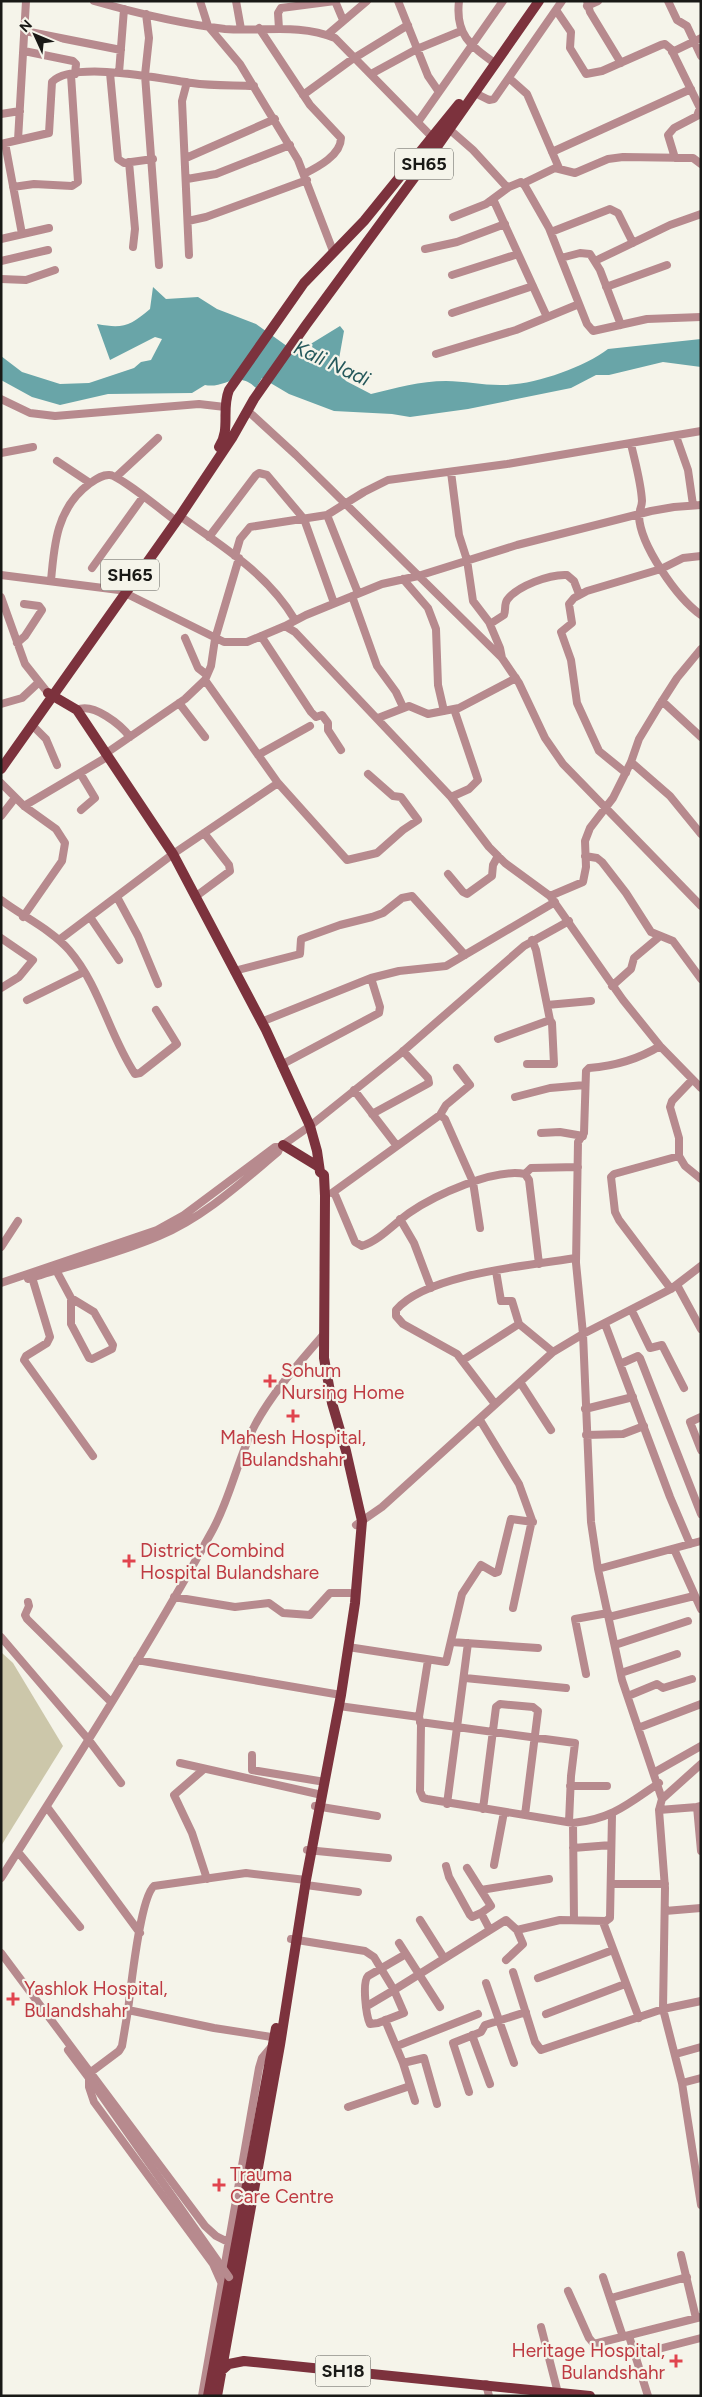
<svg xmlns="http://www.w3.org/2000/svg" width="702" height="2397" font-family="Figtree,sans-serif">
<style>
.green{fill:#ccc7aa}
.water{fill:#69a5a8}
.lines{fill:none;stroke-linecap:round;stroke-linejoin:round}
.minor{stroke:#b78a8e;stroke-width:8}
.major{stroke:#7c323d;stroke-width:10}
.minor-bridge{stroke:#b78a8e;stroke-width:8}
.health-dot{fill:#e0444e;stroke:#f5f4ea;stroke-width:2}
.labels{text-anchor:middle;stroke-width:4.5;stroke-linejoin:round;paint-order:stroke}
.shield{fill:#f5f4ea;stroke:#5b5b56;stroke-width:1}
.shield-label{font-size:18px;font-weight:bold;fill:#191916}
.health-label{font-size:19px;fill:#be3a42;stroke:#f5f4ea;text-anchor:start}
.water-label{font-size:20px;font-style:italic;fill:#24585b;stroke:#f5f4ea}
</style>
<rect width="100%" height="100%" fill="#f5f4ea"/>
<!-- green -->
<path class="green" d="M1,1652L13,1663L63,1746L1,1846Z"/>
<!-- water -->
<path class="water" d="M153,287L166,299L198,297L217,309L256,324L298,354L307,352L323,359L324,355L309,345L340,326L344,331L337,370L346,381L371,394C396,388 420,381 446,381C464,381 482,385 500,385C531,386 583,368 608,349L701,339V367L663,362L609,375H596L571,388L468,409L410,417L392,414L334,411L289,394L262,378L256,388C237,369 225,389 205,385L192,393L108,394L60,405L32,397L1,380V356L22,372L60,384L89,383L134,368L141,362L151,360L162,339L155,337L110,360L97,324C123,329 130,326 150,309Z"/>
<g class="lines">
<!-- minor -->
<path class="minor" d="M94,1C136,13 182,24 225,29C263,32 298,23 335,38L435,140
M200,1L208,26L240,64L298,160L333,251
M236,1L241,29
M335,1L343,20
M398,1L428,76L439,92
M459,1C455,35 471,46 496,64
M587,1L590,12L621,63
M668,1L677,20L687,26L701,56
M587,6L598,1
M556,10L571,32L570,48L586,74L602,71L661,45L665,44L671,49L700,108L697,116L674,128L668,135L675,158
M146,14L149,38L145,75L159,265
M259,28L310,105L341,138C341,155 318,167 304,174
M279,29L278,13L281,8L335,1
M25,31L121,50
M327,35L367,1
M24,51L73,61L76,64L75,74
M672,52L701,38
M110,73L118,159L124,163L153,159
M119,73L124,9
M371,74L417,49L461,31
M509,78L527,94L559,168
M187,82L182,101L189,255
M475,93L489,100L494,99L562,1
M303,95L351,60L408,25
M1,114L20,111
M418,122L503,1
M449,129L473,150L505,185L509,187L521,182L525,186L549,228L587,324L593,331L647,319L701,317
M18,140L26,1
M5,143L22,234
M1,144L49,133L52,82C73,60 163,79 192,83C212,86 233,85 254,86
M552,152L691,89
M186,158L275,119
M129,162L135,229L133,247
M187,179L216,174L290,145
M524,183L555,168L575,173L608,159L623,157L693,158L701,164
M13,187L34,184L72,186L78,182L71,75
M493,199L547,317
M453,217L486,204L509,187
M188,221L206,217L307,180
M551,232L610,209L618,213L633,243
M1,239L49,228
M425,249L457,242L505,224
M561,258L580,253L590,254L600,270L621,325
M1,261L48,250
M595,261L670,225L701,214
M452,275L518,254
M1,279L26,280L55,270
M606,287L667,265
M452,313L533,286
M436,354L516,330L579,304
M1,399L30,413L55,416L199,404L225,407
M248,411L296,455L502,658L519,683L545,738L563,764L701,906
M676,436L688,470L693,505
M631,444C635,462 641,482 642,501C642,506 639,511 639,516C640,545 677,598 701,615
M1,453L33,447
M57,461L90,483
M451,472L459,535L467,560L473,601L489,622L500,648L502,658
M116,477L158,438
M327,515L358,593
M180,516C222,546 268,574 295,620
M209,537L256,475L259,473L267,475L304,519L334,603
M235,556L240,539L250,527L327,515L364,492L388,480L507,464L701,431
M92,568L143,497
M1,575L119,590L224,642H247L285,626L295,632L451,797L489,847L505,863L550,896L623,1000L660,1046L701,1088
M403,579L428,608L436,629L438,685L444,711
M51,581C54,544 57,508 89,484C95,480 102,474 110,475C120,476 165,513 176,521
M352,596L377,666L396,692L403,707
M1,597L25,664L48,693
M490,624L504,615C506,610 504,605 507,600C517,586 550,574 567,575L574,581L579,594
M285,626L306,615L382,584L418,576L517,545L651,511L674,507L701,505
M261,636L311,712L316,717L322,715L328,723V730L341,750
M185,638L198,668L207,675
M17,643L25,636L42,610L39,606L24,604
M662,701L701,737
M179,703L205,737
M1,704L22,698L38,683
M77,710C93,702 121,725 130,737
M378,718L409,706L428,714L459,708L516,678
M32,725L46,739L57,765
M105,754L185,699L205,680L211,666L215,639L239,558
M258,755L310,726
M631,762L670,796L701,834
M80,773L95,798L81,810
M626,773L599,751L577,703L571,660L561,632L572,623L569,604L574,598L587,591L661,569L683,558L701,556
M1,783L24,806L56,829L65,843L62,861L23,917
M278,783L347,860L377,853L403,830L418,820L401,797L393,796L368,774
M451,797L469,789L478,780L454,709
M24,806L107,757
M1,816L15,798
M585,856L597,858L602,862L626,893L651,932L673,941L701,979
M448,874L463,892L467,894L492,876L493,865L498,856
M550,896L583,882L586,867L585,841L590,828L613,798L631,762L639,739L659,706L677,678L701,649
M117,897L138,936L158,984
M195,897L230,871L229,865L204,833
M1,900C22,916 52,930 69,950C100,986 109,1035 135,1074L140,1073L177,1044L156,1010
M90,917L119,960
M1,938L33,960L19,977L1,988
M59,940L173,854L278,783L205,680
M234,971L300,954L301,939L340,925L372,917L383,913L402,898L412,896L465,955
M612,986L631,969L634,958L659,937
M27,1000L84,972
M547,1005L591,1001
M261,1022L371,978L399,971L446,966L555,902
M498,1039L550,1020L536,950L532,940
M660,1046C637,1060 615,1066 589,1068L586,1071L584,1133L578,1142L576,1263L583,1334L591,1522L598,1569L622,1680L662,1799L659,1810L665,1888L663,2009L682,2083L701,2205
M527,1064H554L552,1023L550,1020
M281,1065L379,1013L380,1007L371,978
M354,1090L397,1146
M515,1097L550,1088L585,1085
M372,1114L429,1083L428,1078L403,1051
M440,1115L446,1105L470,1085L457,1068
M541,1133L560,1132L583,1136
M679,1156V1138L670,1107L672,1101L692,1080
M525,1174L531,1168L578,1167
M334,1192L355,1242L362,1246C379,1241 395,1223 409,1213C435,1195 494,1168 525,1174L529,1180L539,1264
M332,1193L440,1115L445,1119L473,1182L480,1228
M400,1219L414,1243L431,1288
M1,1247L18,1221
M56,1270L71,1298V1324L89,1358L92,1359L112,1349L113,1345L94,1312L71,1298
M496,1271L501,1301H512L519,1324L553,1352
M31,1274L50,1337L47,1343L26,1356L24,1360L93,1456
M28,1279C71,1265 117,1254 159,1236C203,1218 242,1182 278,1152L280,1147
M1,1283L157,1230L184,1215L275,1147H280L310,1126L401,1053L524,946L569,921
M677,1285L701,1329
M671,1289L619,1220L615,1212L611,1177L614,1174L679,1156L685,1166L701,1179
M632,1311L650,1348L662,1345L684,1388
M605,1324L670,1497L690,1544
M463,1360L519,1324
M620,1364L638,1356L640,1358L701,1514
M520,1382L551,1430
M495,1404L457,1354L403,1324L396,1316V1310C426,1274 531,1265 576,1258
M585,1409L633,1397
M701,1417L690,1422L701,1450
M480,1420L519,1484L532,1520L513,1608
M586,1435L623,1434L644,1426
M356,1525L382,1507L553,1352L583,1334L671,1289L701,1266
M674,1549L701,1609
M598,1569L701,1541
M174,1597L235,1607L269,1603L283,1613L310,1615L330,1593H350
M28,1602L29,1606L25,1615L27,1619L111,1702
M609,1617L694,1596
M1,1637L88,1739L121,1783
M451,1642L538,1648
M615,1645L688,1621
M348,1647L446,1662L462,1594L481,1565L495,1573L498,1572L511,1519L533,1522
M137,1660L341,1695
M621,1673L677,1654
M586,1674L575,1619L608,1613
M465,1678L566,1688
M628,1696L657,1684L663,1688L692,1679
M339,1706L419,1717L421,1725L420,1791L423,1798L427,1799L573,1823C612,1819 628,1804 659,1783
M419,1717L428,1660
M420,1722L575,1743L571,1776L569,1822
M638,1728L701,1704
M252,1755V1770L325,1782
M180,1763L322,1795
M204,1769L174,1795L192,1833L207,1879
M655,1772L701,1746
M570,1786H607
M662,1799L701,1764
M447,1804L468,1643
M315,1806L377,1816
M701,1806L697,1807L701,1851
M47,1807L140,1933
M483,1809L496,1707L500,1704L533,1707L538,1711L525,1815
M659,1810L697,1807
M573,1823L574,1920
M573,1848L611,1845
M307,1850L388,1858
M18,1852L80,1927
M494,1865L504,1812
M446,1866L449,1877L470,1915L472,1917L481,1913L490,1930
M467,1868L491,1906L481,1913
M1,1878C73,1765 146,1651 211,1533C231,1498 237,1459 255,1425C272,1393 299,1363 323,1335
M611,1884H665
M306,1885L358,1892
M481,1890L549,1879
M665,1911L701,1908
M420,1920L444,1958
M603,1922L639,2018
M291,1939L365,1951L374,1957L394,1990L506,1920L517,1930L560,1920L606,1921L610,1918L612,1815
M399,1943L440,2007
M1,1953L205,2226L216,2236L228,2242
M506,1960L523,1944L517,1930
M513,1972L535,2042L541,2050L663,2009L701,2001
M538,1978L613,1950
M486,1983L514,2063
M367,2006L394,1990L404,2013L378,2023L370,2024C366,2016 362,1982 368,1976L406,1954
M128,2010C131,1987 140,1898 154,1886L246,1873L306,1880
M546,2014L625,1984
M385,2020L403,2063L415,2101
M472,2035L490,2084
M397,2046L478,2014
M68,2050L92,2082
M676,2054L701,2047
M403,2063L424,2058L437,2104
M91,2072L119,2051L122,2046L128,2010L214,2028L278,2038
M89,2078V2087L94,2102L213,2264L221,2282
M682,2083L701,2078
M469,2092L453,2043L481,2032L485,2025L526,2012
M348,2107L410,2086
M681,2255L696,2318
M603,2277L623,2337
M568,2291L589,2338L594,2344L701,2317
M611,2298L687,2277
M541,2327L558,2393
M629,2336L648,2396
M635,2355L701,2338
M486,2384L489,2396
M202,2396L259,2068L262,2058L272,2046"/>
<!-- major -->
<path class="major" d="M219,447C231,429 221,410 229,390L304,283L364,221L459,104
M48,693L77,710L173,854L266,1030L310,1126L317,1151L320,1172L324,1175L325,1196L324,1358L332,1403L346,1451L362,1521L355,1603L341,1695L306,1880L280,2045L217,2396
M1,769L180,516L232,438L254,399L306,325L439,144L539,1
M283,1145L319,1167
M221,2371L229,2364L244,2361L590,2396
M208,2396L276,2028"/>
<!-- minor-bridge -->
<path class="minor-bridge" d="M92,2082L229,2277"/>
</g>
<!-- markers -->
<g class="health-dot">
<path d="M267.5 1373.5h5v5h5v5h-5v5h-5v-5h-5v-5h5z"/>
<path d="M290.5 1408.5h5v5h5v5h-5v5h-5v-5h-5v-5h5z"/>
<path d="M126.5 1553.5h5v5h5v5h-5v5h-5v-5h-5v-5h5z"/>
<path d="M10.5 1991.5h5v5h5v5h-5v5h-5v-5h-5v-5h5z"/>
<path d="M216.5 2177.5h5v5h5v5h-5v5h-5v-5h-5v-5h5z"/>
<path d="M673.5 2353.5h5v5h5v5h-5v5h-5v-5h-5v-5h5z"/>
</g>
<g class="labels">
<!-- shield labels -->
<g class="shield">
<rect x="395" y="148.5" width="58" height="31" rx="4"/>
<rect x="101" y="559.5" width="58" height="31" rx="4"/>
<rect x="315.5" y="2355.5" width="55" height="31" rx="4"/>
</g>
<g class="shield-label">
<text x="424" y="170">SH65</text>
<text x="130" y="581">SH65</text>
<text x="343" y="2377">SH18</text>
</g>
<!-- health labels -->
<g class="health-label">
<text x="281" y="1377">Sohum<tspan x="281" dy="22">Nursing Home</tspan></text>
<text x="293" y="1444" text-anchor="middle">Mahesh Hospital,<tspan x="293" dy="22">Bulandshahr</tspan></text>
<text x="140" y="1557">District Combind<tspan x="140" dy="22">Hospital Bulandshare</tspan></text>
<text x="24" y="1995">Yashlok Hospital,<tspan x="24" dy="22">Bulandshahr</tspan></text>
<text x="230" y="2181">Trauma<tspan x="230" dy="22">Care Centre</tspan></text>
<text x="665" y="2357" text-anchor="end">Heritage Hospital,<tspan x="665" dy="22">Bulandshahr</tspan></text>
</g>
<!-- water labels -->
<g class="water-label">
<text transform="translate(332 363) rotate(25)" y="7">Kali Nadi</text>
</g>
</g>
<!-- border -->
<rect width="702" height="2397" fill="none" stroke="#191916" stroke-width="5"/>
<!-- north arrow -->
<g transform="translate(35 35) rotate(314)" stroke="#f5f4ea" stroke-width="4" paint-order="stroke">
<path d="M0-4L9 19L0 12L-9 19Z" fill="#191916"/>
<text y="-8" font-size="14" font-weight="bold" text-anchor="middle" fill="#191916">N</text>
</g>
</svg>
